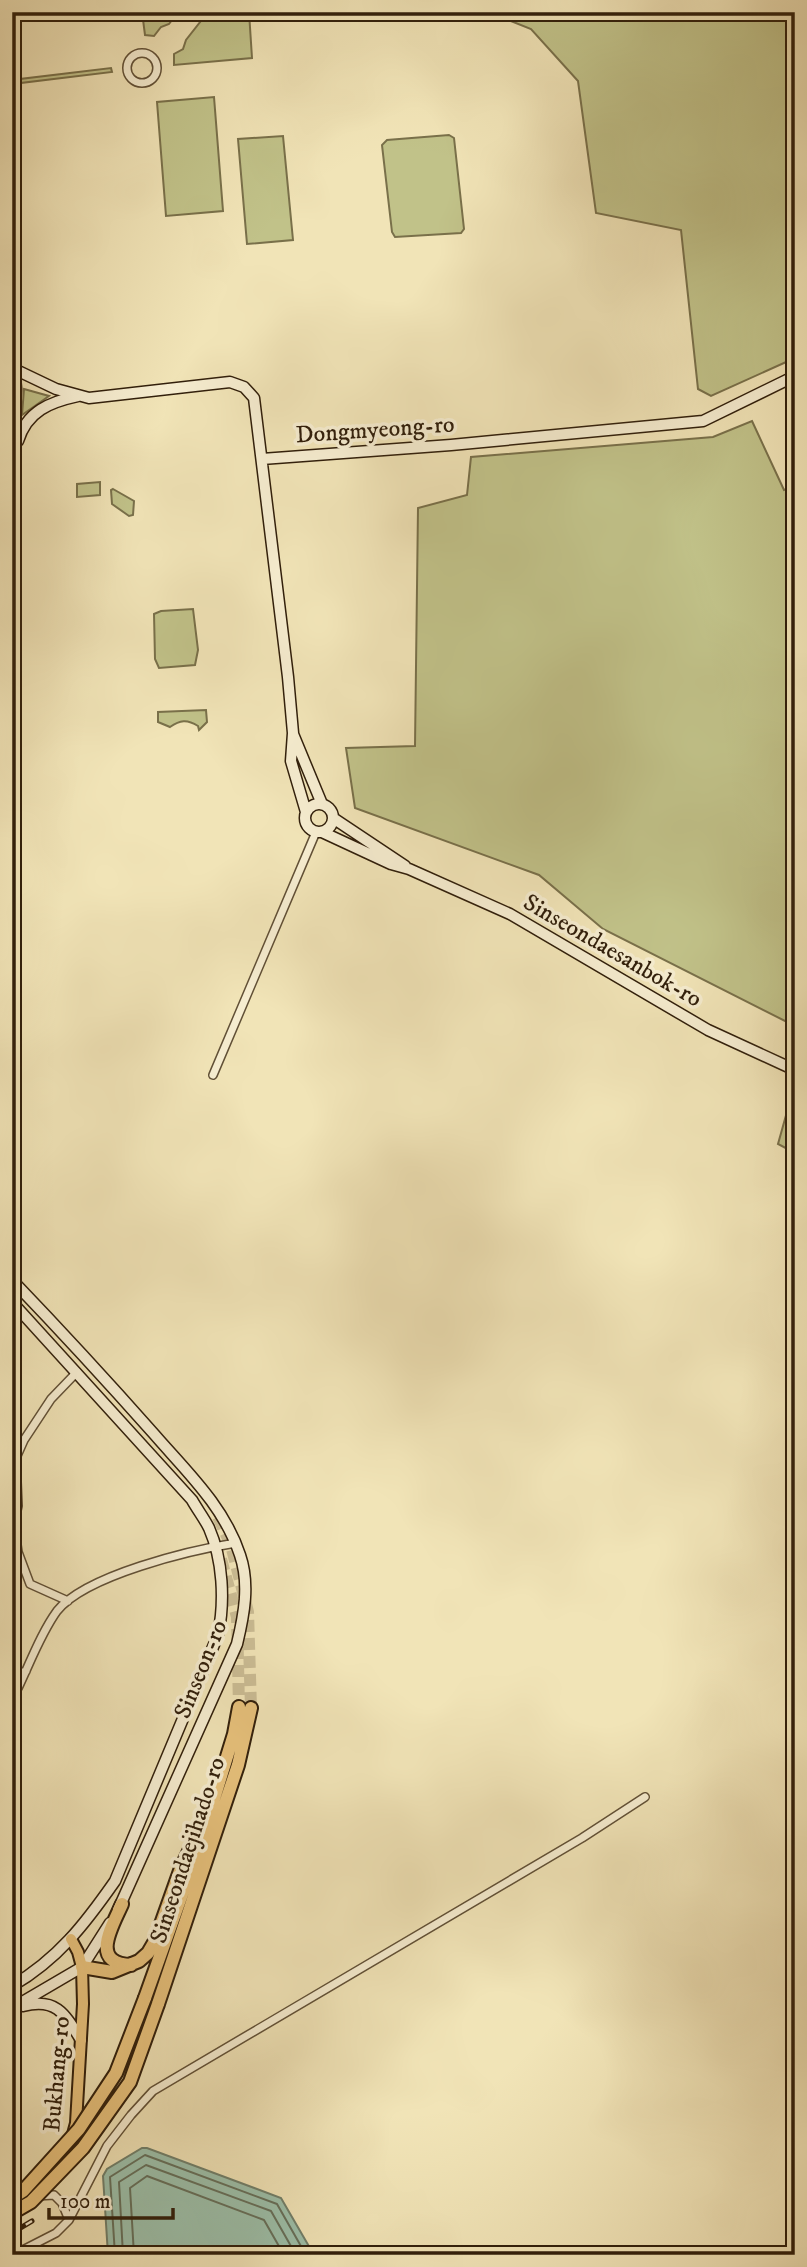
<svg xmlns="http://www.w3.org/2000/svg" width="807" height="2267" font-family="'IM FELL DW Pica',serif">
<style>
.green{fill:#c1c289;stroke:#79704a;stroke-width:2}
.water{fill:#9cbfa9;stroke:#717f6a;stroke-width:2}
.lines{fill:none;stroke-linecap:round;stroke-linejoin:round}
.shore{stroke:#666f5a;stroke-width:2}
.highway-tunnel{stroke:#cbbd95;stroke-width:12;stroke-dasharray:12 6;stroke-linecap:butt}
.street-casing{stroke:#615036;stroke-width:10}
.secondary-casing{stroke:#311f0b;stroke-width:13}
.primary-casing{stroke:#311f0b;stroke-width:14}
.highway-casing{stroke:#311f0b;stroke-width:16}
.street{stroke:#f6edd0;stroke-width:7}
.secondary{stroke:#f6edd0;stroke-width:10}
.primary{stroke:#e8c27c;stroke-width:10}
.highway{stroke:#e8c27c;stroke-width:12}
.rail-casing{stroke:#311f0b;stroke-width:5}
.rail{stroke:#f6edd0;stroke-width:2.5;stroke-dasharray:8;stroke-linecap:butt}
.highway-bridge-casing{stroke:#311f0b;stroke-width:16;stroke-linecap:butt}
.highway-bridge{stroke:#e8c27c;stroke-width:12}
.labels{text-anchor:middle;stroke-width:7;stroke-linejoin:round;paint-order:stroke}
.street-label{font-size:24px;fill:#311f0b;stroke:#f6edd0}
</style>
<rect width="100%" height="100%" fill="#f1e4b7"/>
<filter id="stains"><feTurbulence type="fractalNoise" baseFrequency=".00286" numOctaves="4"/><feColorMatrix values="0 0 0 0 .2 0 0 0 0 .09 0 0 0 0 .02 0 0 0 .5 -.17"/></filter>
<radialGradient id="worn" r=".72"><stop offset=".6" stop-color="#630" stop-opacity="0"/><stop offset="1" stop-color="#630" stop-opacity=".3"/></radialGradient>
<!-- green -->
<path class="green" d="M142,12H178L169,24L161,27L154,36L145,35Z
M208,12H249L252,58L174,65V54L183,49L186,40Z
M488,12H795V358L711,396L698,389L681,230L596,213L578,81L531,29Z
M111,68L112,72L12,84V80Z
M214,97L223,211L166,216L157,102Z
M449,135L454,138L464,229L461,233L395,237L392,232L382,145L387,140Z
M283,136L293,240L247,244L238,139Z
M24,389L49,396L22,415Z
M752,421L784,490L795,486V1026L603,929L539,875L355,808L346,748L415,746L418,508L467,495L471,457L713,437Z
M100,482V495L77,497V484Z
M113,489L134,501L133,515L129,516L112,504L111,490Z
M193,609L198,650L195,665L159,668L155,659L154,614L161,611Z
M206,710L207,722L199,730L198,726C187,719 180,720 170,727L158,722V712Z
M790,1101L795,1104V1153L778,1144Z"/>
<!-- water -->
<path class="water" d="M142,2148H147L281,2198L314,2255H108L103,2176L107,2169Z"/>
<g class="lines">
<!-- shore -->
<path class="shore" d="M115,2255L110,2177L145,2155L277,2204L306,2255
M123,2255L119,2182L146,2165L271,2211L296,2255
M134,2255L130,2188L147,2176L264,2220L284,2255"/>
<!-- highway-tunnel -->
<path class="highway-tunnel" d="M218,1517L231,1545L248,1612L251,1708
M221,1559L237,1617L239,1707"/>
<defs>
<path id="street" d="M127 68a15 15 0 1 1 30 0a15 15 0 1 1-30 0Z
M213,1075L316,832
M68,1601L30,1584L18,1552L14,1524L18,1506L16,1458L24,1440L51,1399L77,1372
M12,1675L26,1671
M18,1688C30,1663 41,1633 57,1611C86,1575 191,1550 236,1543
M69,2220L107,2146L131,2115L153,2091L582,1838L645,1797
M13,2255L56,2233L69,2220L62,2203L54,2195L37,2196"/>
<path id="secondary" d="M12,339L16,389L12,466
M12,368L56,389L89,398L230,382L244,387L254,398L288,677L293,733L291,761L306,812
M18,441C27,411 50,402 78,396
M262,459L451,445L703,421L795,376
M293,734L322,804
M305 818a14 14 0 1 1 28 0a14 14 0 1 1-28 0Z
M333,818L405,866
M322,832L391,864L409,869L510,914L708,1030L795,1070
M12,1280C60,1330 107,1381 154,1434C186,1471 224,1506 240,1555C250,1584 244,1615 237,1644L118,1910
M12,1302L192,1500C197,1509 204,1518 209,1528C223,1560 225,1601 218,1635L115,1881C85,1924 58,1959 12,1986
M23,2006C56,1997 65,2014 81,2040
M12,2008L82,1967L110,1923"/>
<path id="primary" d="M57,2169L70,2145L76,2123L83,2004L82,1967L78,1952L71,1939
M12,2206L44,2183"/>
<path id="highway" d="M122,1904C112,1927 89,1963 131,1965
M82,1967L112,1972L139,1961L148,1953L155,1941L181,1868L194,1841
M145,1998L201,1841L234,1734L239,1707
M158,2004L238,1765L251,1708"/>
</defs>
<!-- street casing -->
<use href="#street" class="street-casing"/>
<!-- secondary casing -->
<use href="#secondary" class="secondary-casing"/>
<!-- primary casing -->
<use href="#primary" class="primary-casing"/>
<!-- highway casing -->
<use href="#highway" class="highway-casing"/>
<!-- street -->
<use href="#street" class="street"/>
<!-- secondary -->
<use href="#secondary" class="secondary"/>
<!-- primary -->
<use href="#primary" class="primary"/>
<!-- highway -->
<use href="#highway" class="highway"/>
<defs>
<path id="rail" d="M12,2233L32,2221"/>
</defs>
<!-- rail casing -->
<use href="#rail" class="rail-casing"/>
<!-- rail -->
<use href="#rail" class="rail"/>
<defs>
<path id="highway-bridge" d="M12,2198L23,2191L79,2129L116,2073L145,1998
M12,2213L31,2202L83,2148L130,2082L158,2004"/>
</defs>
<!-- highway-bridge casing -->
<use href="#highway-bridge" class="highway-bridge-casing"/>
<!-- highway-bridge -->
<use href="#highway-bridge" class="highway-bridge"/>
</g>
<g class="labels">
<!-- street labels -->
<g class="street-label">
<text transform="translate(375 429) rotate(-4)" y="8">Dongmyeong-ro</text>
<text transform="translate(613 950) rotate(30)" y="8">Sinseondaesanbok-ro</text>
<text transform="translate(200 1669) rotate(-68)" y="8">Sinseon-ro</text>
<text transform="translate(187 1850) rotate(-72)" y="8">Sinseondaejihado-ro</text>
<text transform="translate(56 2074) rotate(-85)" y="8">Bukhang-ro</text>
</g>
</g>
<!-- margin -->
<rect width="807" height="2267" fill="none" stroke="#f1e4b7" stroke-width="42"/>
<rect x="14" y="14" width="779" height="2239" fill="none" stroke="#311f0b" stroke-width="3.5"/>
<rect x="21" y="21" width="765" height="2225" fill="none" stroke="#311f0b" stroke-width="2"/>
<!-- scale -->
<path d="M49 2208v10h124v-10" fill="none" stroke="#311f0b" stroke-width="3.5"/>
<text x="60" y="2208" font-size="21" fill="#311f0b" stroke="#f6edd0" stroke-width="5" paint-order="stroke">100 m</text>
<rect width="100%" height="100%" filter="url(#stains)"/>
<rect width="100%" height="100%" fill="url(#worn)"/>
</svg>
